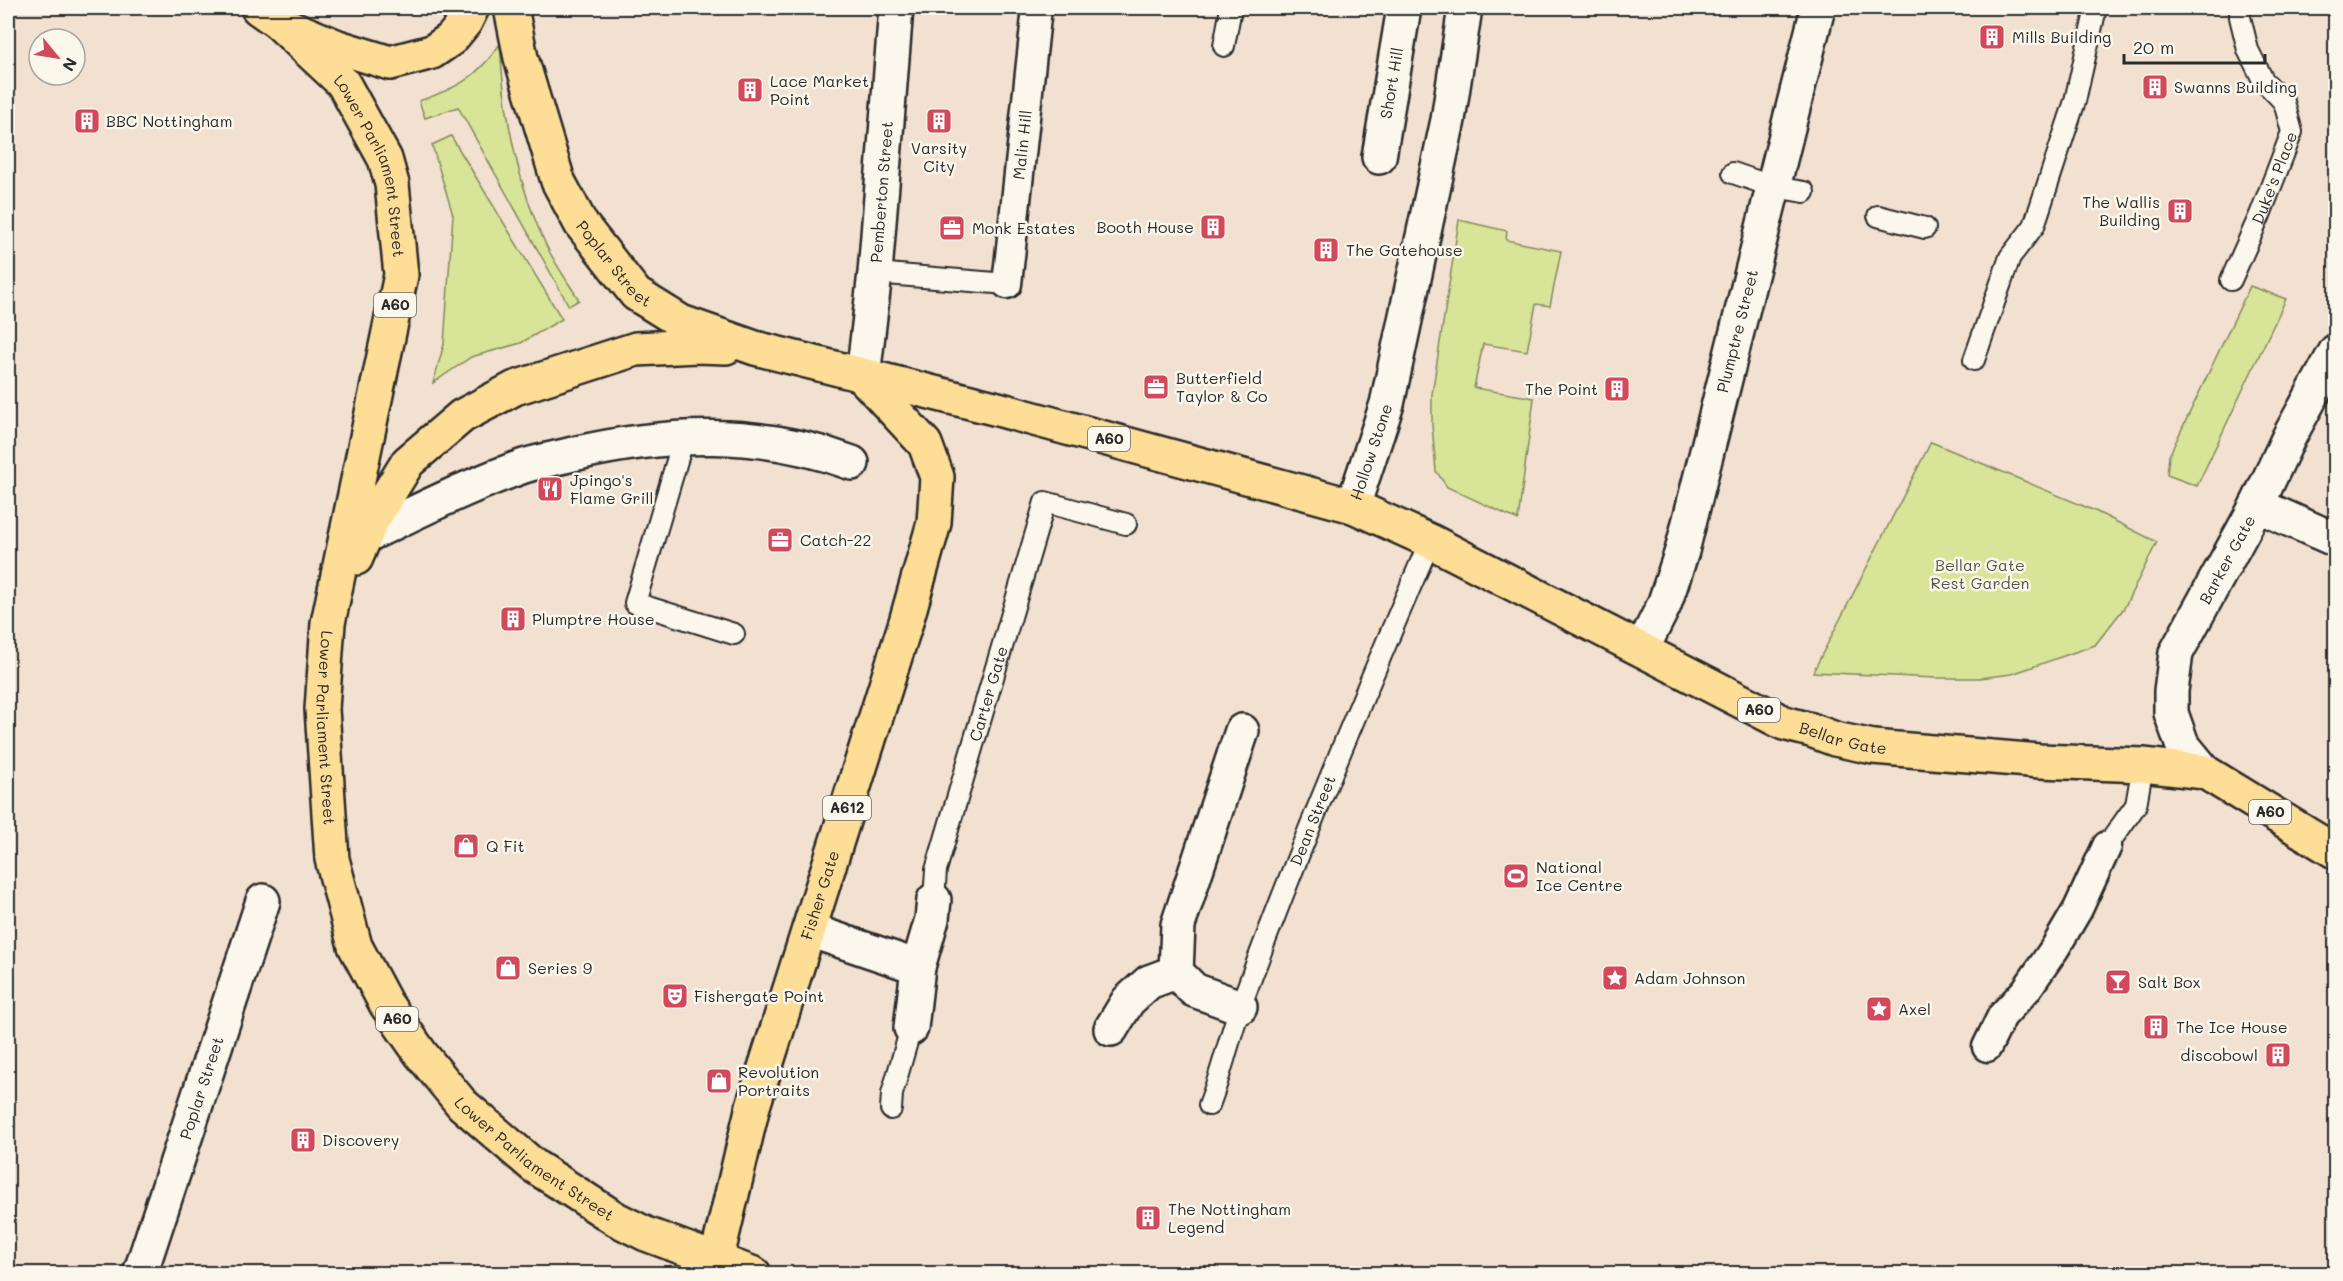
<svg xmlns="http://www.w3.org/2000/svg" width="2343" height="1281" font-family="Mali,sans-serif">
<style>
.green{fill:#d8e497;stroke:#828861;stroke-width:1.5}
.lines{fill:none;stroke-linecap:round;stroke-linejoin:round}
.service-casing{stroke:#2b2b2b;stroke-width:24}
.pedestrian-casing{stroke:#2b2b2b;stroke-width:33}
.minor-casing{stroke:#2b2b2b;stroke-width:38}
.tertiary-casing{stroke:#2b2b2b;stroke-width:38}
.primary-casing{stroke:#2b2b2b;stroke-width:38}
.trunk-casing{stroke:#2b2b2b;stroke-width:38}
.service{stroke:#fbf7ec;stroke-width:20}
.pedestrian{stroke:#fbf7ec;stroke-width:28}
.minor{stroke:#fbf7ec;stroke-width:33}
.tertiary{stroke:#fbf7ec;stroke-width:33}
.primary{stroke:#fedd96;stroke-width:33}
.trunk{stroke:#fedd96;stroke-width:33}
.labels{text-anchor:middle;stroke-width:5;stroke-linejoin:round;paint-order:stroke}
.shield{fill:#fbf7ec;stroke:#696865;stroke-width:1.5}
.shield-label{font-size:15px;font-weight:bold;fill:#2b2b2b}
.poi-label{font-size:16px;fill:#2b2b2b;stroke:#fbf7ec;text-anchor:start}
.street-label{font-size:16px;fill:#2b2b2b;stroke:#fbf7ec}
.park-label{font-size:16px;fill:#565946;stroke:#fbf7ec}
</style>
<rect width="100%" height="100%" fill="#f2e1d0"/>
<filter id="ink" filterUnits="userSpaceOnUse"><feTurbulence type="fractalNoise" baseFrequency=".0167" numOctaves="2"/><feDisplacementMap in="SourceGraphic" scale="12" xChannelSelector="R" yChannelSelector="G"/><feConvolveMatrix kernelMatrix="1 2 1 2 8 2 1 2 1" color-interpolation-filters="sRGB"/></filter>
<g filter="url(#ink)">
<!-- green -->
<path class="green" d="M500,44C504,114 516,182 546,245C555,264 568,282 579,300L569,306L458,107L425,118L419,101C457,88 477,78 500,44Z
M451,136L562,319L521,343L471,357L433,383L444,344L453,215L432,145Z
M1459,220L1507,231L1506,240L1561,251L1550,306L1536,304L1527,351L1483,344L1474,388L1534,398L1518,520L1447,487L1436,471L1432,425V394Z
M2250,286L2286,299L2197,486L2167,475L2169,456Z
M1931,442L2093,510L2157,542L2124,608L2095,645L2012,674L1980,678H1935L1813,672Z"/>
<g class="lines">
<defs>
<g id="service">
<path d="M1224,46L1231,8"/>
<path d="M1733,173L1774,187L1804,192"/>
<path d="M1878,216L1925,228"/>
<path d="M875,273L1007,284"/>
<path id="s1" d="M2231,280L2260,215L2292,132L2284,102L2263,80L2248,50L2240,17V8"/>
<path d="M1974,360L2010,257L2034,226L2075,101L2096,8"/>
<path d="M684,437L635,603L734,634"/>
<path d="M2107,846L2136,805L2143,765"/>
<path id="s2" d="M934,900L936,870L1045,502L1126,524"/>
<path id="s3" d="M1209,1105C1222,1072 1229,1038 1241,1005C1299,848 1364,694 1430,541"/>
<path d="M891,1109L892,1094L911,1028"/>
</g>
<g id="pedestrian">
<path id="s4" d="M1007,284L1037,8"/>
<path d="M1987,1047L2002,1016L2026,990L2055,948L2078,909L2107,846"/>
</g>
<g id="minor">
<path id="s5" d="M1379,157L1404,8"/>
<path id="s6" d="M863,377L875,273L896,8"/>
<path d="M2257,505L2336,540"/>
<path d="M365,536C417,512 469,485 524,466C540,461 557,458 573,454C668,432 760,429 852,463"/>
<path id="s7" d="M1642,649L1664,605L1682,551L1818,8"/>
<path id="s8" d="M2205,772L2182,744L2171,713V691L2176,653L2257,505L2289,437L2336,351"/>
<path d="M809,930L918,967L911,1028"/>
<path d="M918,967L932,919L934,900"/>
<path d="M1240,1007L1194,990L1176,972L1178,925L1242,731"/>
<path d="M1111,1029L1128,1001L1149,982L1176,972"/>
<path id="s9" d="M140,1274L263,901"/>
</g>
<g id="tertiary">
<path id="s10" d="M1353,506L1387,404L1448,120L1465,8"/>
</g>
<g id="primary">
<path id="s11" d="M713,1274L753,1106L906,622L934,523L937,477L925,444L863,377"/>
</g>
<g id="trunk">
<path d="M258,8L278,22L338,47L390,63L432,52L451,39L465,22L472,8"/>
<path id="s12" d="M511,8L521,58L558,181L581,224L636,294L681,322L755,348L994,408L1353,506L1430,541L1784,723L1811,730L1835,739L1873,747L2040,761L2143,765L2205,772L2336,852"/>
<path id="s13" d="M278,22L343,83L385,159L392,184L401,275L328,623L322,709L332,859L355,946L386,1004L421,1054L462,1104L534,1166L616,1219L646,1234L754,1274"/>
<path d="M356,558L371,522L408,462L462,416L515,388L636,349L697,346L726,347"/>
</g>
</defs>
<!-- service casing -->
<use href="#service" class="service-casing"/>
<!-- pedestrian casing -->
<use href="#pedestrian" class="pedestrian-casing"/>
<!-- minor casing -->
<use href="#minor" class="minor-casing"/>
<!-- tertiary casing -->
<use href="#tertiary" class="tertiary-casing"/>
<!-- primary casing -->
<use href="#primary" class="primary-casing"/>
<!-- trunk casing -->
<use href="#trunk" class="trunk-casing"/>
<!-- service -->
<use href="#service" class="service"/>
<!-- pedestrian -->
<use href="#pedestrian" class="pedestrian"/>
<!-- minor -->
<use href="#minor" class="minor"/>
<!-- tertiary -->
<use href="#tertiary" class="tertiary"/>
<!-- primary -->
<use href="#primary" class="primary"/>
<!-- trunk -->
<use href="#trunk" class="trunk"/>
</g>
</g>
<!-- icons -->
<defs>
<symbol id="building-square" viewBox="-11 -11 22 22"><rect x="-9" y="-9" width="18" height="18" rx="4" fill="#d1495b" stroke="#fbf7ec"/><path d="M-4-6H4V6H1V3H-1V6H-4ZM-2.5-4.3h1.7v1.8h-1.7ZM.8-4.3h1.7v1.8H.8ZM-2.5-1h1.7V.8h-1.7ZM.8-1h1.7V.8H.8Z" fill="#fff"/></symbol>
<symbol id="office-square" viewBox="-11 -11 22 22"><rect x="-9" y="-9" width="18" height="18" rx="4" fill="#d1495b" stroke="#fbf7ec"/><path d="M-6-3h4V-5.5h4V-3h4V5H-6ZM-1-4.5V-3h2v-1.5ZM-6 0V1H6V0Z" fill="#fff"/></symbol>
<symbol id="restaurant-square" viewBox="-11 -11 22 22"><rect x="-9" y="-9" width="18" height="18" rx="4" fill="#d1495b" stroke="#fbf7ec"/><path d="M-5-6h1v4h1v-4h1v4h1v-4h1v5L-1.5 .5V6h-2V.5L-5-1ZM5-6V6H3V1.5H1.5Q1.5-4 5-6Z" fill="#fff"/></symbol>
<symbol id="shop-square" viewBox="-11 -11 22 22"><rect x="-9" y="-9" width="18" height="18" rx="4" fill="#d1495b" stroke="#fbf7ec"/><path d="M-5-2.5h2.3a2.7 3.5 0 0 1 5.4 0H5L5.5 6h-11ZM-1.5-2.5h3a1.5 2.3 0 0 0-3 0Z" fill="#fff"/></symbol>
<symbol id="stadium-square" viewBox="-11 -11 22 22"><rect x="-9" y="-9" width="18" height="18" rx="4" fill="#d1495b" stroke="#fbf7ec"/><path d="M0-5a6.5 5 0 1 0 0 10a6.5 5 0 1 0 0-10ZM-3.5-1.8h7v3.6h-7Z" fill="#fff"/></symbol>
<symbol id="sight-square" viewBox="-11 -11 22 22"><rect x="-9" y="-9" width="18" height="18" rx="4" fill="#d1495b" stroke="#fbf7ec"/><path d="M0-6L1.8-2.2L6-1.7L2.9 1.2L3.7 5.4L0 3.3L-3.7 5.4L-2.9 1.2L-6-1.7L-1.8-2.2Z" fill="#fff"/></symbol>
<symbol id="bar-square" viewBox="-11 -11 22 22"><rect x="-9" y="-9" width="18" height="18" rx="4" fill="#d1495b" stroke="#fbf7ec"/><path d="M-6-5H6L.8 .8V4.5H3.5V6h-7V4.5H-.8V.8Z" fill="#fff"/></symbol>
<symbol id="theatre-square" viewBox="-11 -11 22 22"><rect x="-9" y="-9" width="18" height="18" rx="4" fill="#d1495b" stroke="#fbf7ec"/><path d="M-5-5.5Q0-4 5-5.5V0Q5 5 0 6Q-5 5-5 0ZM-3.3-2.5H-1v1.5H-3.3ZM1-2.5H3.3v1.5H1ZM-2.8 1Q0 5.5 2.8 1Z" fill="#fff"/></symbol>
</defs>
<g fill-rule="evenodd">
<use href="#building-square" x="1977" y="22" width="30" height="30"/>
<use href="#building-square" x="2140" y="72" width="30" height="30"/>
<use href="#building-square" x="735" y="75" width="30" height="30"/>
<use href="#building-square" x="72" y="106" width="30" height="30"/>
<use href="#building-square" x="924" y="106" width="30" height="30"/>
<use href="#building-square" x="2165" y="196" width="30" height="30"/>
<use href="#building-square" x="1198" y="212" width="30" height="30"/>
<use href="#office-square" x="937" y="213" width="30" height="30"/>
<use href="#building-square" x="1311" y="235" width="30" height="30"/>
<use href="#office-square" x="1141" y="372" width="30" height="30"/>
<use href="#building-square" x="1602" y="374" width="30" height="30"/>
<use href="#restaurant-square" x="535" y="474" width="30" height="30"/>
<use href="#office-square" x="765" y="525" width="30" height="30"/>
<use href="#building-square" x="498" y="604" width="30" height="30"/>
<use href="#shop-square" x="451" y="831" width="30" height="30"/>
<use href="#stadium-square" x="1501" y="861" width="30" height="30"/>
<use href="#shop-square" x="493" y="953" width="30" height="30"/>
<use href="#sight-square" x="1600" y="963" width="30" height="30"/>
<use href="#bar-square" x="2103" y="967" width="30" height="30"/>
<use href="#theatre-square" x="660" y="981" width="30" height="30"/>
<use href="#sight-square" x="1864" y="994" width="30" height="30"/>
<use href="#building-square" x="2141" y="1012" width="30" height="30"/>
<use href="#building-square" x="2263" y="1040" width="30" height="30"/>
<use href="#shop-square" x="704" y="1066" width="30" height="30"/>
<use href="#building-square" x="288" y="1125" width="30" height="30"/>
<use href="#building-square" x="1133" y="1203" width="30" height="30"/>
</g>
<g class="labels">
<!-- shield labels -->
<g class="shield">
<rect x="374" y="293" width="42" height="24" rx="4.5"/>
<rect x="1088" y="427" width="42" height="24" rx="4.5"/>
<rect x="1738" y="698" width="42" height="24" rx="4.5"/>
<rect x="823" y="796" width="48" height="24" rx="4.5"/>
<rect x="2249" y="800" width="42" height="24" rx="4.5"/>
<rect x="376" y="1007" width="42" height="24" rx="4.5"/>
</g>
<g class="shield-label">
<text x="395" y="310">A60</text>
<text x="1109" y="444">A60</text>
<text x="1759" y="715">A60</text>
<text x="847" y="813">A612</text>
<text x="2270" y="817">A60</text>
<text x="397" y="1024">A60</text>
</g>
<!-- poi labels -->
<g class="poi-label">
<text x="2012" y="43">Mills Building</text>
<text x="770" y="87">Lace Market<tspan x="770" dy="18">Point</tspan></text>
<text x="2174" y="93">Swanns Building</text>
<text x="106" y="127">BBC Nottingham</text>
<text x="939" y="154" text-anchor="middle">Varsity<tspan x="939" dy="18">City</tspan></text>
<text x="2160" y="208" text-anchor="end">The Wallis<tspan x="2160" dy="18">Building</tspan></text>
<text x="1194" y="233" text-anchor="end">Booth House</text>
<text x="972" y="234">Monk Estates</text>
<text x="1346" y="256">The Gatehouse</text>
<text x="1176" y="384">Butterfield<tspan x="1176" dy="18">Taylor &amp; Co</tspan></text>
<text x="1598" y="395" text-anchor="end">The Point</text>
<text x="570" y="486">Jpingo's<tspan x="570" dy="18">Flame Grill</tspan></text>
<text x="800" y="546">Catch-22</text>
<text x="532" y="625">Plumptre House</text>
<text x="486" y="852">Q Fit</text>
<text x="1536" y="873">National<tspan x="1536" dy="18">Ice Centre</tspan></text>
<text x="528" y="974">Series 9</text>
<text x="1634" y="984">Adam Johnson</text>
<text x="2138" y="988">Salt Box</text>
<text x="694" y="1002">Fishergate Point</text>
<text x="1898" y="1015">Axel</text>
<text x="2176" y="1033">The Ice House</text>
<text x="2258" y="1061" text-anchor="end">discobowl</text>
<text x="738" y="1078">Revolution<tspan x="738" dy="18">Portraits</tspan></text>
<text x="322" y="1146">Discovery</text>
<text x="1168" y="1215">The Nottingham<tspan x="1168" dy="18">Legend</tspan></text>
</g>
<!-- street labels -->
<g class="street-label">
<text dy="6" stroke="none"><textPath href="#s5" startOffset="75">Short Hill</textPath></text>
<text dy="6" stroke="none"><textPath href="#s4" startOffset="140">Malin Hill</textPath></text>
<text dy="6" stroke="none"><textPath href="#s13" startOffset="178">Lower Parliament Street</textPath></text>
<text dy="6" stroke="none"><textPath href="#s1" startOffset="111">Duke's Place</textPath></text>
<text dy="6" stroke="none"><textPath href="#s6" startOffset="186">Pemberton Street</textPath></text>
<text dy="6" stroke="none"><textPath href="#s12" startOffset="280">Poplar Street</textPath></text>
<text dy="6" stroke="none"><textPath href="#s7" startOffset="333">Plumptre Street</textPath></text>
<text dy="6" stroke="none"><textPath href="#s10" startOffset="57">Hollow Stone</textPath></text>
<text dy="6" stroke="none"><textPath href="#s8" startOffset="236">Barker Gate</textPath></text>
<text dy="6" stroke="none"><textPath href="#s2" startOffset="214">Carter Gate</textPath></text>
<text dy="6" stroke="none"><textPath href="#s13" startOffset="754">Lower Parliament Street</textPath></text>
<text dy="6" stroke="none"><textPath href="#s12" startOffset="1611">Bellar Gate</textPath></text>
<text dy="6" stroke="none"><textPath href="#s3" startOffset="303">Dean Street</textPath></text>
<text dy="6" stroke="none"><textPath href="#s11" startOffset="394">Fisher Gate</textPath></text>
<text dy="6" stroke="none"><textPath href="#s9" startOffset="196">Poplar Street</textPath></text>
<text dy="6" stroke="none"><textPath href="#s13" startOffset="1258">Lower Parliament Street</textPath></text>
</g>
<!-- park labels -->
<g class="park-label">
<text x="1980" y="571">Bellar Gate<tspan x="1980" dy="18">Rest Garden</tspan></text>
</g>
</g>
<!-- margin -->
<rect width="2343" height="1281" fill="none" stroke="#fbf7ec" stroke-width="30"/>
<rect x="15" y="15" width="2313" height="1251" fill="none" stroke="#2b2b2b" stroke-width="2" filter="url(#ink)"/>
<!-- north arrow -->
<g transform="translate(57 57) rotate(120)"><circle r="28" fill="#fbf7ec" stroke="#a8a59f" stroke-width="1.5"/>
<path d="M0-4.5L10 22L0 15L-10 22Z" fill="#d1495b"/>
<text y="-9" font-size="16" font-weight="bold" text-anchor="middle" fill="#2b2b2b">N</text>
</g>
<!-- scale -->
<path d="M2124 54v9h141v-9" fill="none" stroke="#2b2b2b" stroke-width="3"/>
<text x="2133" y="54" font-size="18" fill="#2b2b2b" stroke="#fbf7ec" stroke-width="4.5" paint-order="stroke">20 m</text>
</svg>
